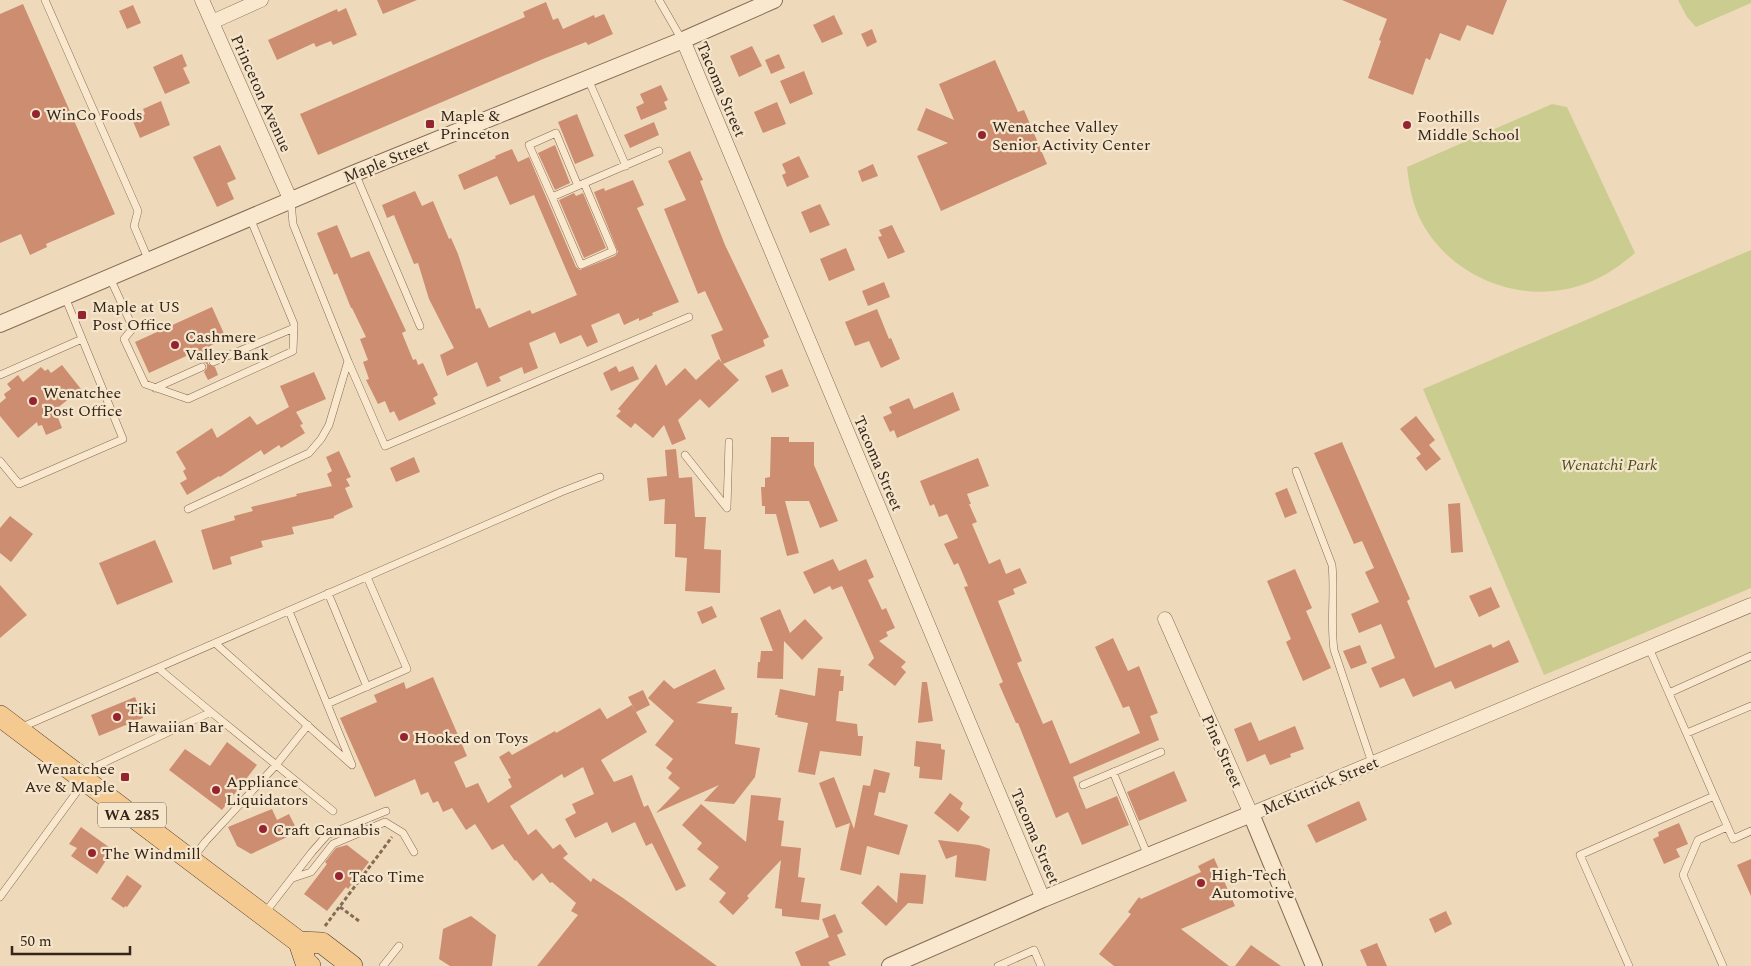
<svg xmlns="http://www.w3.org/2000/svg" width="1751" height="966" font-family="Spectral,serif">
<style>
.green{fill:#cbcc90}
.building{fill:#cd8d70}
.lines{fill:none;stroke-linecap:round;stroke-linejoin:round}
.service-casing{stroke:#856a55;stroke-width:8}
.minor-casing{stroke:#856a55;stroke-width:15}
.tertiary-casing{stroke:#856a55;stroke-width:18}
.primary-casing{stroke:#52392a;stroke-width:22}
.path{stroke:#856a55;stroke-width:3;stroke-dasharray:4 2.5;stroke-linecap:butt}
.service{stroke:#f9e8ce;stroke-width:7}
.minor{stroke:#f9e8ce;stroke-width:14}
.tertiary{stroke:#f9e8ce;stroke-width:16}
.primary{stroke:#f4ca91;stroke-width:21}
.poi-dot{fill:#952431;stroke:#f5e5cb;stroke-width:2}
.labels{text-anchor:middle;stroke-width:4.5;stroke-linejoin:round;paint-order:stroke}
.shield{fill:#f5e5cb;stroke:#6e5e4f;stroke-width:1}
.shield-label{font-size:15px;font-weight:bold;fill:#34241a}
.street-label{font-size:16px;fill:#34241a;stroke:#f5e5cb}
.poi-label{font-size:16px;fill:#34241a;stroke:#f5e5cb;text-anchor:start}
.park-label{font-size:16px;font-style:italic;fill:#4a5121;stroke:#f5e5cb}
</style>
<rect width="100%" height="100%" fill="#eedabb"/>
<!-- green -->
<path class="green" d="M1678,0H1751V3L1696,27L1687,17Z
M1552,104L1567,107L1635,253C1621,265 1607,275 1590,282C1527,308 1451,280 1420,219C1412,202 1409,185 1407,167Z
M1751,250V588L1544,675L1423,389Z"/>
<!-- building -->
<path class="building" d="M377,0H417L383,14Z
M1342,0H1507L1493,35L1467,25L1460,41L1440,33L1430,60L1426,58L1413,95L1368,78L1381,41L1379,40L1387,19Z
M546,2L553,20L558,18L563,29L594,15L595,18L604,14L613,34L588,45L586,42L543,59L318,155L300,114L525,17L523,12Z
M23,4L115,214L46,244L47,247L30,255L21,234L0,243V14Z
M133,5L141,23L127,29L119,11Z
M346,8L357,35L333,45L331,41L316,47L314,43L277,60L268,40L337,9L338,12Z
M834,15L843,34L822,43L813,25Z
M872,29L877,42L867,47L861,34Z
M752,46L762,66L739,77L730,56Z
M182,54L187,66L183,68L190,83L165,94L153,67Z
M779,54L785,68L771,74L765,60Z
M995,60L1018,112L1024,110L1047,164L941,211L917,156L948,143L917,130L926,108L954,120L939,84Z
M804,71L813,94L790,104L780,81Z
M661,85L668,100L664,102L667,109L641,120L636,107L644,103L640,94Z
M161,101L170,125L140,138L132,119L145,114L143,109Z
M777,102L786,124L763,133L754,112Z
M577,114L594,156L575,164L558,122Z
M654,122L659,135L630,148L624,135Z
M220,145L236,179L227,183L234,199L217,207L193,157Z
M555,145L570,183L555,190L538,153Z
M512,149L518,162L529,157L576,267L580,270L615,256L618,252L594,192L604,188L605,191L633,180L644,205L637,208L679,302L652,313L653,315L639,321V318L624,325L619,313L591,325L598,342L587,347L581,335L560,344L555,332L529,343L538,368L524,374L522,367L499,377L501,381L487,387L477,362L447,376L440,355L454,348L429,299L418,263L414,264L394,215L387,218L382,205L415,191L422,206L433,201L449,239L451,238L458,254L476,309L480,308L489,328L530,310L532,314L577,295L534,195L510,205L497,176L464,190L458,175L496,158L495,156Z
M690,151L703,180L700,181L725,245L769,337L763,340L765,346L723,364L739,380L709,408L700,399L678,420L686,439L672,445L664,425L653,438L635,423L631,428L616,416L621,411L618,409L656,364L666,386L685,368L696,380L719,359L722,363L711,335L723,330L705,291L698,294L664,209L686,200L668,161Z
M799,156L809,177L787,187L782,175L786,173L782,164Z
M873,164L878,176L862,182L858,171Z
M574,193L576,196L583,193L606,248L584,258L559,200Z
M820,204L830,225L810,233L801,212Z
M337,225L351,258L369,251L406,331L402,333L413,360L416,359L418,365L423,363L438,395L433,398L436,404L399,421L394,411L390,413L385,401L378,404L366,380L369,379L363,362L368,360L360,339L366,337L352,308H351L337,273L334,275L317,233Z
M892,225L905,252L888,259L878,237L882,236L879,230Z
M846,248L855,270L829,281L820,259Z
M884,282L890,297L868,306L862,291Z
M212,307L226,338L206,348L211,357L208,361V364L215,367L218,375L208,380L204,372L207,368V364L203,362H200L195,352L149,373L135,342Z
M877,309L889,339L891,338L900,359L881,368L869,341L855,346L845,322Z
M62,365L81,389L55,410L62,428L46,435L42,425L38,426L37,422L18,438L0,416V403L6,398L4,394L11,389L7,384L18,375L23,382L41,367L45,371L48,369L51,373Z
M616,366L619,372L633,366L639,379L611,391L603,373Z
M782,369L789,386L772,393L765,376Z
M314,372L326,399L296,412L303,424L300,425L305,433L281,448L279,445L264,455L261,450L220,477L219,476L187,495L180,483L187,479L183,471L186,469L176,452L212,428L217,438L250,416L257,425L289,407L280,386Z
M953,392L960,410L897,438L894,430L890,432L883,417L892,413L889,407L909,398L914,409Z
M1416,416L1435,440L1429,445L1441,459L1426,471L1416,458L1421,454L1400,429Z
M771,437H789V442H814V465L838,521L820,528L809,501H785L799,553L787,556L776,514H765V506H762L761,487H765V478L770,477Z
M1342,442L1410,599L1407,601L1435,668L1491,644L1493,648L1509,640L1519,662L1455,689L1451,681L1413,697L1404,678L1380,688L1371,668L1395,658L1381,624L1359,633L1351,614L1379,602L1365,572L1374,568L1362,541L1354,544L1314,453Z
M676,449L679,478L692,477L695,517H706L704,549L721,550L720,593L685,591L687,558L675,557L676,524H664L665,499L649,501L647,478L667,476L665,450Z
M339,451L351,477L346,479L350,486L345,488L353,507L334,516V518L292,527L294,534L261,541L263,547L230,557L232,564L213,570L201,530L235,520L234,516L253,511L251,507L297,496L296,494L332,486L327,474L332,471L326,457Z
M414,457L420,472L396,482L390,468Z
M978,458L989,486L967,494L971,504H969L977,522L972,524L989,564L1000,559L1006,574L1020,568L1027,583L1013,589L1015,594L998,601L1022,661L1017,663L1043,724L1052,720L1070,764L1140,733L1129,706L1123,708L1095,647L1113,638L1128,671L1139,666L1158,713L1150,716L1159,740L1073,777L1086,809L1117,796L1129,825L1082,845L1068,812L1056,818L1018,723H1016L999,684L1003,682L964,587L968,586L958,563L954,565L944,544L958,538L947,514L939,517L934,504L930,506L920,481Z
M1287,488L1297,513L1285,518L1275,493Z
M1460,503L1463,552L1451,553L1448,504Z
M10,516L33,534L11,562L0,553V528Z
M155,540L173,582L117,605L99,563Z
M833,559L839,571L866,559L874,577L868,580L882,610L886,608L895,628L886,632L888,636L879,641L906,662L901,667L906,672L895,686L868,665L874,658L842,586L832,590L830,586L814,594L803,572Z
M1295,569L1312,608L1306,611L1331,668L1303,681L1286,642L1291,639L1267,581Z
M0,585L27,615L0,638Z
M1491,587L1500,607L1479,617L1469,596Z
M712,606L717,617L702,624L697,612Z
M780,609L790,633L805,619L823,638L802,660L784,641L783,679L757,678L758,662H760L761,651H773L760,618Z
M1360,645L1367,663L1351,669L1343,651Z
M818,668L841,670L840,676H844L843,691H839L836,721L857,724L858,736H863L861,756L820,751L815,775L798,772L808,723L777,717L778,715H775L780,689L815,696Z
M715,669L725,689L696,703L732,707L731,713H738L735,744L760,748L755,777L734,804L704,801L719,785L656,813L680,788L668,778L672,773L666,768L673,759L655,745L674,721L648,698L664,680L674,689Z
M433,677L467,756L454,762L466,788L478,783L488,803L512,787L508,779L511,778L499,757L509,751L512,755L555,731L556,733L600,708L607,719L632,705L647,732L601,760L614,782L632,775L644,807L648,805L686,886L676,891L652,843L646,846L635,822L612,833L607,822L575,838L565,819L576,813L572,804L594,794L583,767L564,778L562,774L510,806L528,835L536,829L553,849L560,844L568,854L563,858L591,882L593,878L623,898L717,966H537L578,915L571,911L576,903L552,882L550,883L542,873L533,881L516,860L515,861L503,844L492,850L475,824L466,830L452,808L443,812L438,801L433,803L428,792L421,795L415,779L375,797L340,718L377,702L374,695L404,682L406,689Z
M922,682H927L933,721L918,723Z
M643,690L650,705L636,712L628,697Z
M135,697L143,718L99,736L91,715Z
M1251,722L1259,741L1295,726L1304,749L1290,754L1291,757L1270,765L1265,754L1247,762L1234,729Z
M916,741L941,744V749L945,750L942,780L919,778L920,767L914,766Z
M227,742L257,765L222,810L169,770L185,749L210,766Z
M874,769L890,773L885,793L879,792L874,815L908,825L899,855L867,846L861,875L840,870L850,823L836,828L819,783L834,777L854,829L863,785L870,786Z
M1174,771L1187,801L1139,821L1127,792Z
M950,793L963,803L960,809L970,817L958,832L934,813Z
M751,795L781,798L778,820L784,821L781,846L801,848L798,877L805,878L801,902L821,904L819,920L782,916V909L775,908L781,860L747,896L749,898L733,915L719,902L726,893L709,879L719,867L697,849L702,843L682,825L701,804L746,842Z
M1359,801L1367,820L1316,843L1307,825Z
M272,809L277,820L289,814L298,832L251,854L237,846L228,827Z
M1679,823L1688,844L1676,849L1680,857L1664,864L1653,839L1659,836L1658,832Z
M81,827L113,850L97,874L71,856L77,848L69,844Z
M938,840L979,845L990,849L986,881L955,877L957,855L946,859Z
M347,845L369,862L348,889L346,887L327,911L304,894L327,864L325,862L336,848Z
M1214,858L1235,906L1181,929L1229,966H1114L1099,954L1131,914L1128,912L1139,897L1141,899L1201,872L1198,866Z
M1751,859V896L1737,865Z
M900,873L926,875L923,904L908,903L886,926L861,903L878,885L897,903Z
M127,875L142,886L127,907L125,906L124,908L111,899Z
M1446,911L1452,924L1435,933L1429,919Z
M835,914L843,932L837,935L846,955L828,962L830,966H801L795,952L829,937L822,919Z
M471,916L496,935L492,966H450L439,959L443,929Z
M1377,943L1387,966H1367L1360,950Z
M1251,945L1281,966H1235Z"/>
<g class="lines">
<defs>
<path id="service" d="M45,0L138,211L134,226L149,261
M659,0L682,40
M588,79L626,166
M355,173L420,326
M578,186L556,133L529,145L552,197L659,151
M552,197L581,265L613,251L584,183
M291,201L293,224L348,361L385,446L689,317
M110,278L133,328L124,339L145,384L188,399L293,351L294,324L250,218
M213,362L294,328
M0,375L82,339
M155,388L202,367
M685,455L727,508L729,442
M0,461L19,484L123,439L65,297
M1296,471L1332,565C1335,593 1330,622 1334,650L1372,763
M188,509L309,453L321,439L329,425L348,361
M328,593L367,687
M215,643L352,765L289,611
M1649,648L1733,839L1751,831
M1669,693L1751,656
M327,704L407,669L367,577
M211,712L333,811
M20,728L561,492L600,477
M1687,733L1751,706
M1113,772L1148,856
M82,773L211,712L158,668
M1083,785L1161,752
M192,859L206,841L276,765L308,725
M293,878L311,872L333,844L385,822L403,833L414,852
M0,897L84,782
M264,914L312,852L327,835L386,811
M383,966L399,946
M998,966L1034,950L1041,966
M1629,966L1580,855L1714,796
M1723,966L1683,875L1698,840L1727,827"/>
<path id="minor" d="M202,0L291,201
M212,22L261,0
M683,40L1043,899
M1165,619L1251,814L1751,605"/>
<path id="tertiary" d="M0,324L355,173L683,40L774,0
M890,966L1043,899L1251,814L1314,966"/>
<path id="primary" d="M0,716L299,942L322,943L352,966
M299,942L306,963L310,966"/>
</defs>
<!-- service casing -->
<use href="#service" class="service-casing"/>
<!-- minor casing -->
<use href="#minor" class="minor-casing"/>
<!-- tertiary casing -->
<use href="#tertiary" class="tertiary-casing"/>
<!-- primary casing -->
<use href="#primary" class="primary-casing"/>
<!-- path -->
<path class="path" d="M340,907L359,921
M325,926L392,837"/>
<!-- service -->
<use href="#service" class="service"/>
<!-- minor -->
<use href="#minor" class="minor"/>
<!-- tertiary -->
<use href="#tertiary" class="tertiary"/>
<!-- primary -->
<use href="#primary" class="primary"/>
</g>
<!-- markers -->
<g class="poi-dot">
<circle cx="36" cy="114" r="5"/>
<rect x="425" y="119" width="10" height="10" rx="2.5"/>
<circle cx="1407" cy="125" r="5"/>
<circle cx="982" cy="135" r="5"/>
<rect x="77" y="310" width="10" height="10" rx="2.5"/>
<circle cx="175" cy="345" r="5"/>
<circle cx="33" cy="401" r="5"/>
<circle cx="117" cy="717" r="5"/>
<circle cx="404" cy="737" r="5"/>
<rect x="120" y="772" width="10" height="10" rx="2.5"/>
<circle cx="216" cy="790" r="5"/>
<circle cx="263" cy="829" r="5"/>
<circle cx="92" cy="853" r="5"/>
<circle cx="339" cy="876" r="5"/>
<circle cx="1201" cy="883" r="5"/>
</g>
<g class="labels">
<!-- shield labels -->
<rect class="shield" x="98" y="802.5" width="68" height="25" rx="4"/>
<g class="shield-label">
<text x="132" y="820">WA 285</text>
</g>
<!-- street labels -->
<g class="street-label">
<text transform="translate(722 89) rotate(67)" y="6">Tacoma Street</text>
<text transform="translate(262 93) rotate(66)" y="6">Princeton Avenue</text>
<text transform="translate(386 160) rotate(-22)" y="6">Maple Street</text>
<text transform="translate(879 463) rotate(67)" y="6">Tacoma Street</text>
<text transform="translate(1223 751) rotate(66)" y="6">Pine Street</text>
<text transform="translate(1320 785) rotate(-23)" y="6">McKittrick Street</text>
<text transform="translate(1036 836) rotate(67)" y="6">Tacoma Street</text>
</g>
<!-- poi labels -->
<g class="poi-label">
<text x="46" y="120">WinCo Foods</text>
<text x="440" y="121">Maple &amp;<tspan x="440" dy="18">Princeton</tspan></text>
<text x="1417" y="122">Foothills<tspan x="1417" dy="18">Middle School</tspan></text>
<text x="992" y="132">Wenatchee Valley<tspan x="992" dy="18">Senior Activity Center</tspan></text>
<text x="92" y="312">Maple at US<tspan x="92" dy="18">Post Office</tspan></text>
<text x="185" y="342">Cashmere<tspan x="185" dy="18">Valley Bank</tspan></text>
<text x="43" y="398">Wenatchee<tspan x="43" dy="18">Post Office</tspan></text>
<text x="127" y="714">Tiki<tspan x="127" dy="18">Hawaiian Bar</tspan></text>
<text x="414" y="743">Hooked on Toys</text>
<text x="115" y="774" text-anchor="end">Wenatchee<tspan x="115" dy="18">Ave &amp; Maple</tspan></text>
<text x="226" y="787">Appliance<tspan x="226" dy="18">Liquidators</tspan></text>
<text x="273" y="835">Craft Cannabis</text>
<text x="102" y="859">The Windmill</text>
<text x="1211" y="880">High-Tech<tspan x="1211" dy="18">Automotive</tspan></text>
<text x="349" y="882">Taco Time</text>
</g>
<!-- park labels -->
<g class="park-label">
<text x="1609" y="470">Wenatchi Park</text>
</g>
</g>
<!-- scale -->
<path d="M12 946v8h118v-8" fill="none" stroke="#34241a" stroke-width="2.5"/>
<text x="20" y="946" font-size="15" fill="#34241a" stroke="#f5e5cb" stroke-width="4" paint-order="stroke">50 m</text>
</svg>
